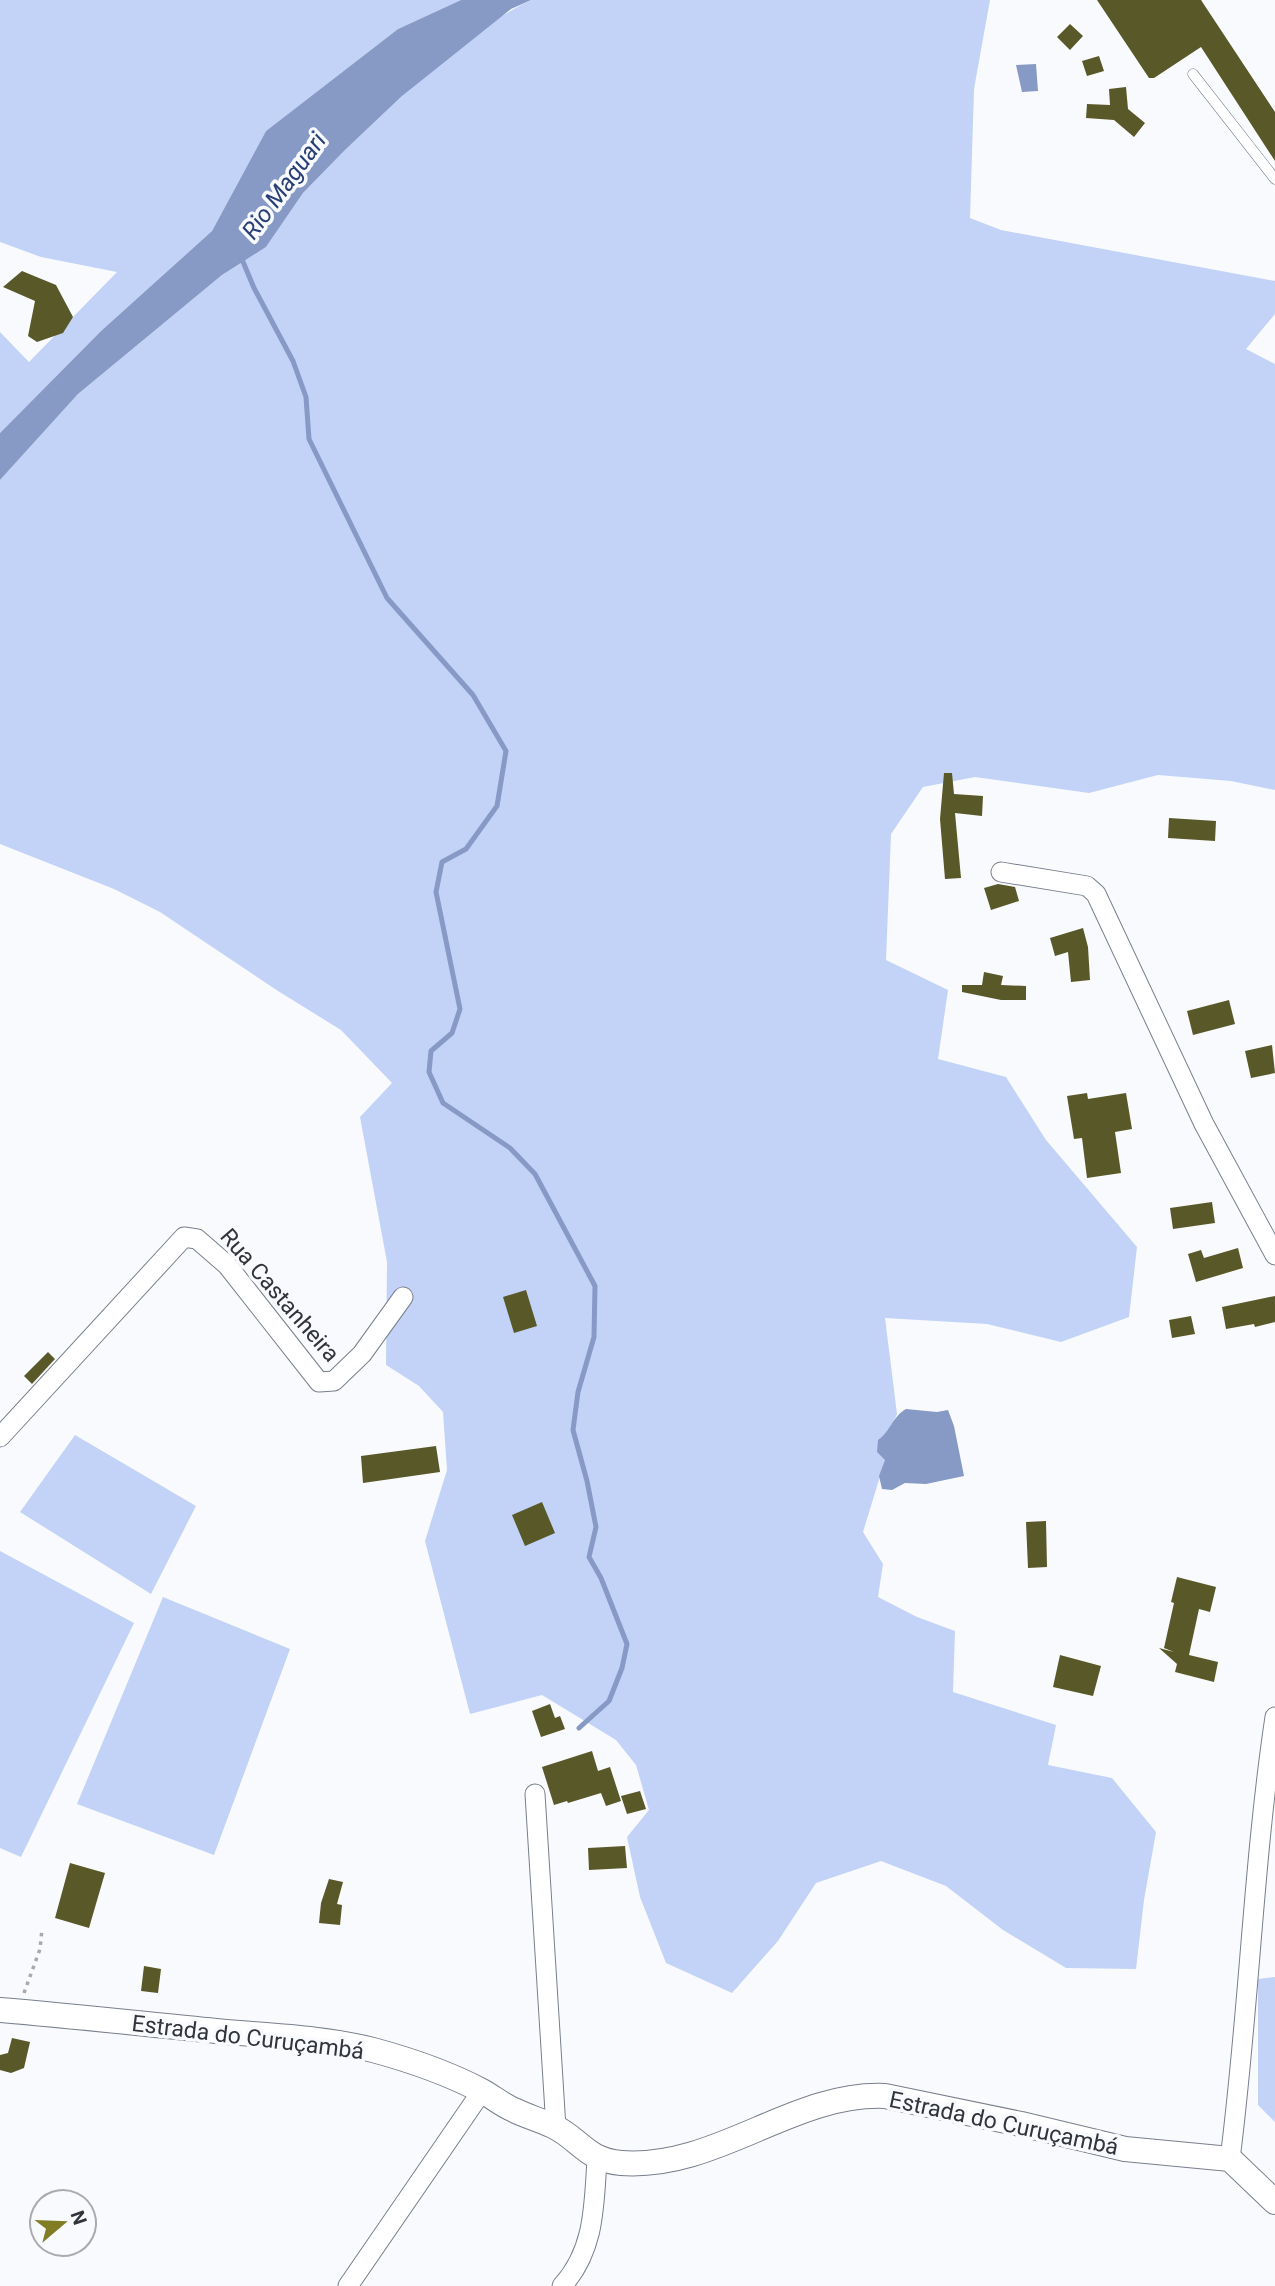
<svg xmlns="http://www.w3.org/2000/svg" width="1275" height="2286" font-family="Roboto,sans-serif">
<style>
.green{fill:#c2d3f7}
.water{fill:#869ac5}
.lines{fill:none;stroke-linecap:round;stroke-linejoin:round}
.stream{stroke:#869ac5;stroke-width:5}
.building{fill:#595828}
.service-casing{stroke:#787f8c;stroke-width:11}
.minor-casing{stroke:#787f8c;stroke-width:21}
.tertiary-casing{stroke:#787f8c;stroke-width:26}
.path{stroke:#a7a9ad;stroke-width:3.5;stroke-dasharray:3.5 5;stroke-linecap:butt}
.service{stroke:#fff;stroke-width:10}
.minor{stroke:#fff;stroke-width:19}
.tertiary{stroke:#fff;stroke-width:24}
.labels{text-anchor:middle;stroke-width:7;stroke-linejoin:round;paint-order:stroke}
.street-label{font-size:23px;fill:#31343a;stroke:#f9fafd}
.water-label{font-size:24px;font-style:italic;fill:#283e76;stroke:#f9fafd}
</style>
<rect width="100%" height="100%" fill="#f9fafd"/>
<!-- green -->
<path class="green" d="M0,0H461L398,29L266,131L212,231L101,331L0,433V332L29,362L117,272L41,257L0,242Z
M531,0H990L974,89L970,218L1001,230L1275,281V314L1246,349L1275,364V790L1231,781L1158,775L1089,793L975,777L923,787L891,834L886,960L948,990L938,1059L1006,1077L1046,1140L1137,1247L1129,1317L1061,1342L987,1324L885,1318L897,1414L888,1434L885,1460L863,1532L883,1564L878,1597L917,1617L955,1631L953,1692L1056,1725L1048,1765L1112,1778L1156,1832L1144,1900L1136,1969L1066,1968L1003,1930L946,1886L881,1861L816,1883L778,1941L732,1993L666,1963L640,1897L627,1837L649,1810L636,1765L616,1740L542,1695L470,1714L425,1541L447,1470L443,1412L419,1386L386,1365L387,1262L360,1117L392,1083L341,1030L278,991L160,912L114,889L0,844V480L78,394L222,275L266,247L303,193L345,150L402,96L484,26C500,18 514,8 531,0Z
M75,1435L196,1506L151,1594L20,1512Z
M0,1551L134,1623L21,1857L0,1848Z
M163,1597L290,1649L214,1855L77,1804Z
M1275,1977V2122L1258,2105V1979Z"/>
<!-- water -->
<path class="water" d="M461,0H531L511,9L402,96L345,150L303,193L266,247L222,275L78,394L0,480V433L101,331L212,231L266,131L398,29Z
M1036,64L1038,91L1022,92L1016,65Z
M906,1409L937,1412L948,1410L954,1426L964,1476L926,1484L905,1483L892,1490L882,1489L879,1476L885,1460L877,1452L878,1440C891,1431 892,1417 906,1409Z"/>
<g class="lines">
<!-- stream -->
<path class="stream" d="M241,257L254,288L293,361L306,397L309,439L387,598L473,695L506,751L497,806L466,849L442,862L436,892L460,1009L452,1033L431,1051L429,1072L443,1103L510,1148L535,1174L595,1286L594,1337L578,1392L573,1430L587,1481L596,1527L589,1557L601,1578L627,1644L622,1668L609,1701L579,1728"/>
</g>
<!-- building -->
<path class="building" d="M1097,0H1201L1275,112V161L1201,47L1154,78H1149Z
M1070,24L1083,36L1070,50L1057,37Z
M1099,56L1104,71L1087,76L1082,61Z
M1126,87L1128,109L1145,123L1134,137L1114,120L1086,118L1087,104L1110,105L1109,89Z
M22,271L56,285L73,317L63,333L37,342L28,336L35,301L3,287Z
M944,773H952L954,794L983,796L982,816L955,813L961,878L945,879L940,819Z
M1169,818L1216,821L1215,841L1168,838Z
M998,884L1015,887L1019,901L991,910L984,888Z
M1083,928L1088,947L1090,980L1071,982L1068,952L1055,956L1050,938Z
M984,972L1003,976L1001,985L1026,986V1000H1001L962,992V985H982Z
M1229,1000L1235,1024L1193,1035L1187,1011Z
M1272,1045L1275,1073L1251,1078L1245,1051Z
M1087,1093L1088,1099L1126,1093L1132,1129L1115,1132L1121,1173L1087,1178L1082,1138L1074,1139L1067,1096Z
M1212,1202L1215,1223L1173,1229L1170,1208Z
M1238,1248L1243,1268L1196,1282L1188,1254L1201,1250L1204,1258Z
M526,1290L537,1326L514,1333L503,1297Z
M1275,1296V1322L1255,1327L1254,1324L1226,1329L1222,1307Z
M1191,1316L1195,1334L1172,1338L1169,1320Z
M48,1352L55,1359L32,1384L24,1376Z
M436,1446L440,1472L363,1483L361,1456Z
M542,1502L555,1533L525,1546L512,1515Z
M1046,1521L1047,1567L1028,1568L1026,1522Z
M1177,1577L1216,1587L1210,1612L1199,1609L1189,1655L1218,1662L1214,1682L1175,1672L1177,1664L1159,1648L1174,1652L1164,1648L1174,1603L1171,1602Z
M1060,1655L1101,1666L1093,1696L1053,1687Z
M550,1704L555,1718L560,1716L565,1729L541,1737L532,1711Z
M592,1751L598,1771L610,1767L621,1801L606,1806L601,1793L568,1803L567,1801L554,1805L542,1767Z
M640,1791L646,1809L627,1814L621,1796Z
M625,1846L627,1868L589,1870L588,1848Z
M70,1863L105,1873L89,1928L55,1918Z
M329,1879L343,1882L337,1904L342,1905L340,1925L319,1923L321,1903Z
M144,1966L161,1969L158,1993L141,1991Z
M12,2038L30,2042L24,2068L11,2073L0,2070V2055L8,2053Z"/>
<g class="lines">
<defs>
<path id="service" d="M1193,74L1275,179"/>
<path id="minor" d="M1001,872L1087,886L1096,894L1204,1124L1275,1255
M0,1437L184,1237L197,1239L227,1265L319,1382L334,1381L362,1354L403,1297
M535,1794L556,2128
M1230,2159C1249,2012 1253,1864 1275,1717
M348,2286L482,2091
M562,2286C595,2250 594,2205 597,2159"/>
<path id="tertiary" d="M0,2010C72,2016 144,2024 216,2031C268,2036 322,2037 373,2050C410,2060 448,2073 482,2091C493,2097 502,2105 514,2110C526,2116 540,2120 553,2126C580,2139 586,2160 621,2163C716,2170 793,2092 885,2096L1021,2124L1125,2149L1230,2159L1275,2202"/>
</defs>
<!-- service casing -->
<use href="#service" class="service-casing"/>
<!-- minor casing -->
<use href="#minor" class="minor-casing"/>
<!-- tertiary casing -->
<use href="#tertiary" class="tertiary-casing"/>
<!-- path -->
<path class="path" d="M24,1993L40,1949L42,1929"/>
<!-- service -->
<use href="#service" class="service"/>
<!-- minor -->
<use href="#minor" class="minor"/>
<!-- tertiary -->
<use href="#tertiary" class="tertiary"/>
</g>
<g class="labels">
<!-- street labels -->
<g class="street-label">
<text transform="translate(280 1295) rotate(49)" y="8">Rua Castanheira</text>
<text transform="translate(248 2037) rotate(7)" y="8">Estrada do Curuçambá</text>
<text transform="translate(1004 2123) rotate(12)" y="8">Estrada do Curuçambá</text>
</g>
<!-- water labels -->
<g class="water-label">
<text transform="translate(284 186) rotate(-54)" y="8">Rio Maguari</text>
</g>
</g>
<!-- north arrow -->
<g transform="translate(63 2223) rotate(71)"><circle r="33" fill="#f9fafd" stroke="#a9abaf" stroke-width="2"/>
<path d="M0-5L12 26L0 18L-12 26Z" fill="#807d25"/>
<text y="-10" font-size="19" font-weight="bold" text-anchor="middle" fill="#31343a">N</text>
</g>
</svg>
